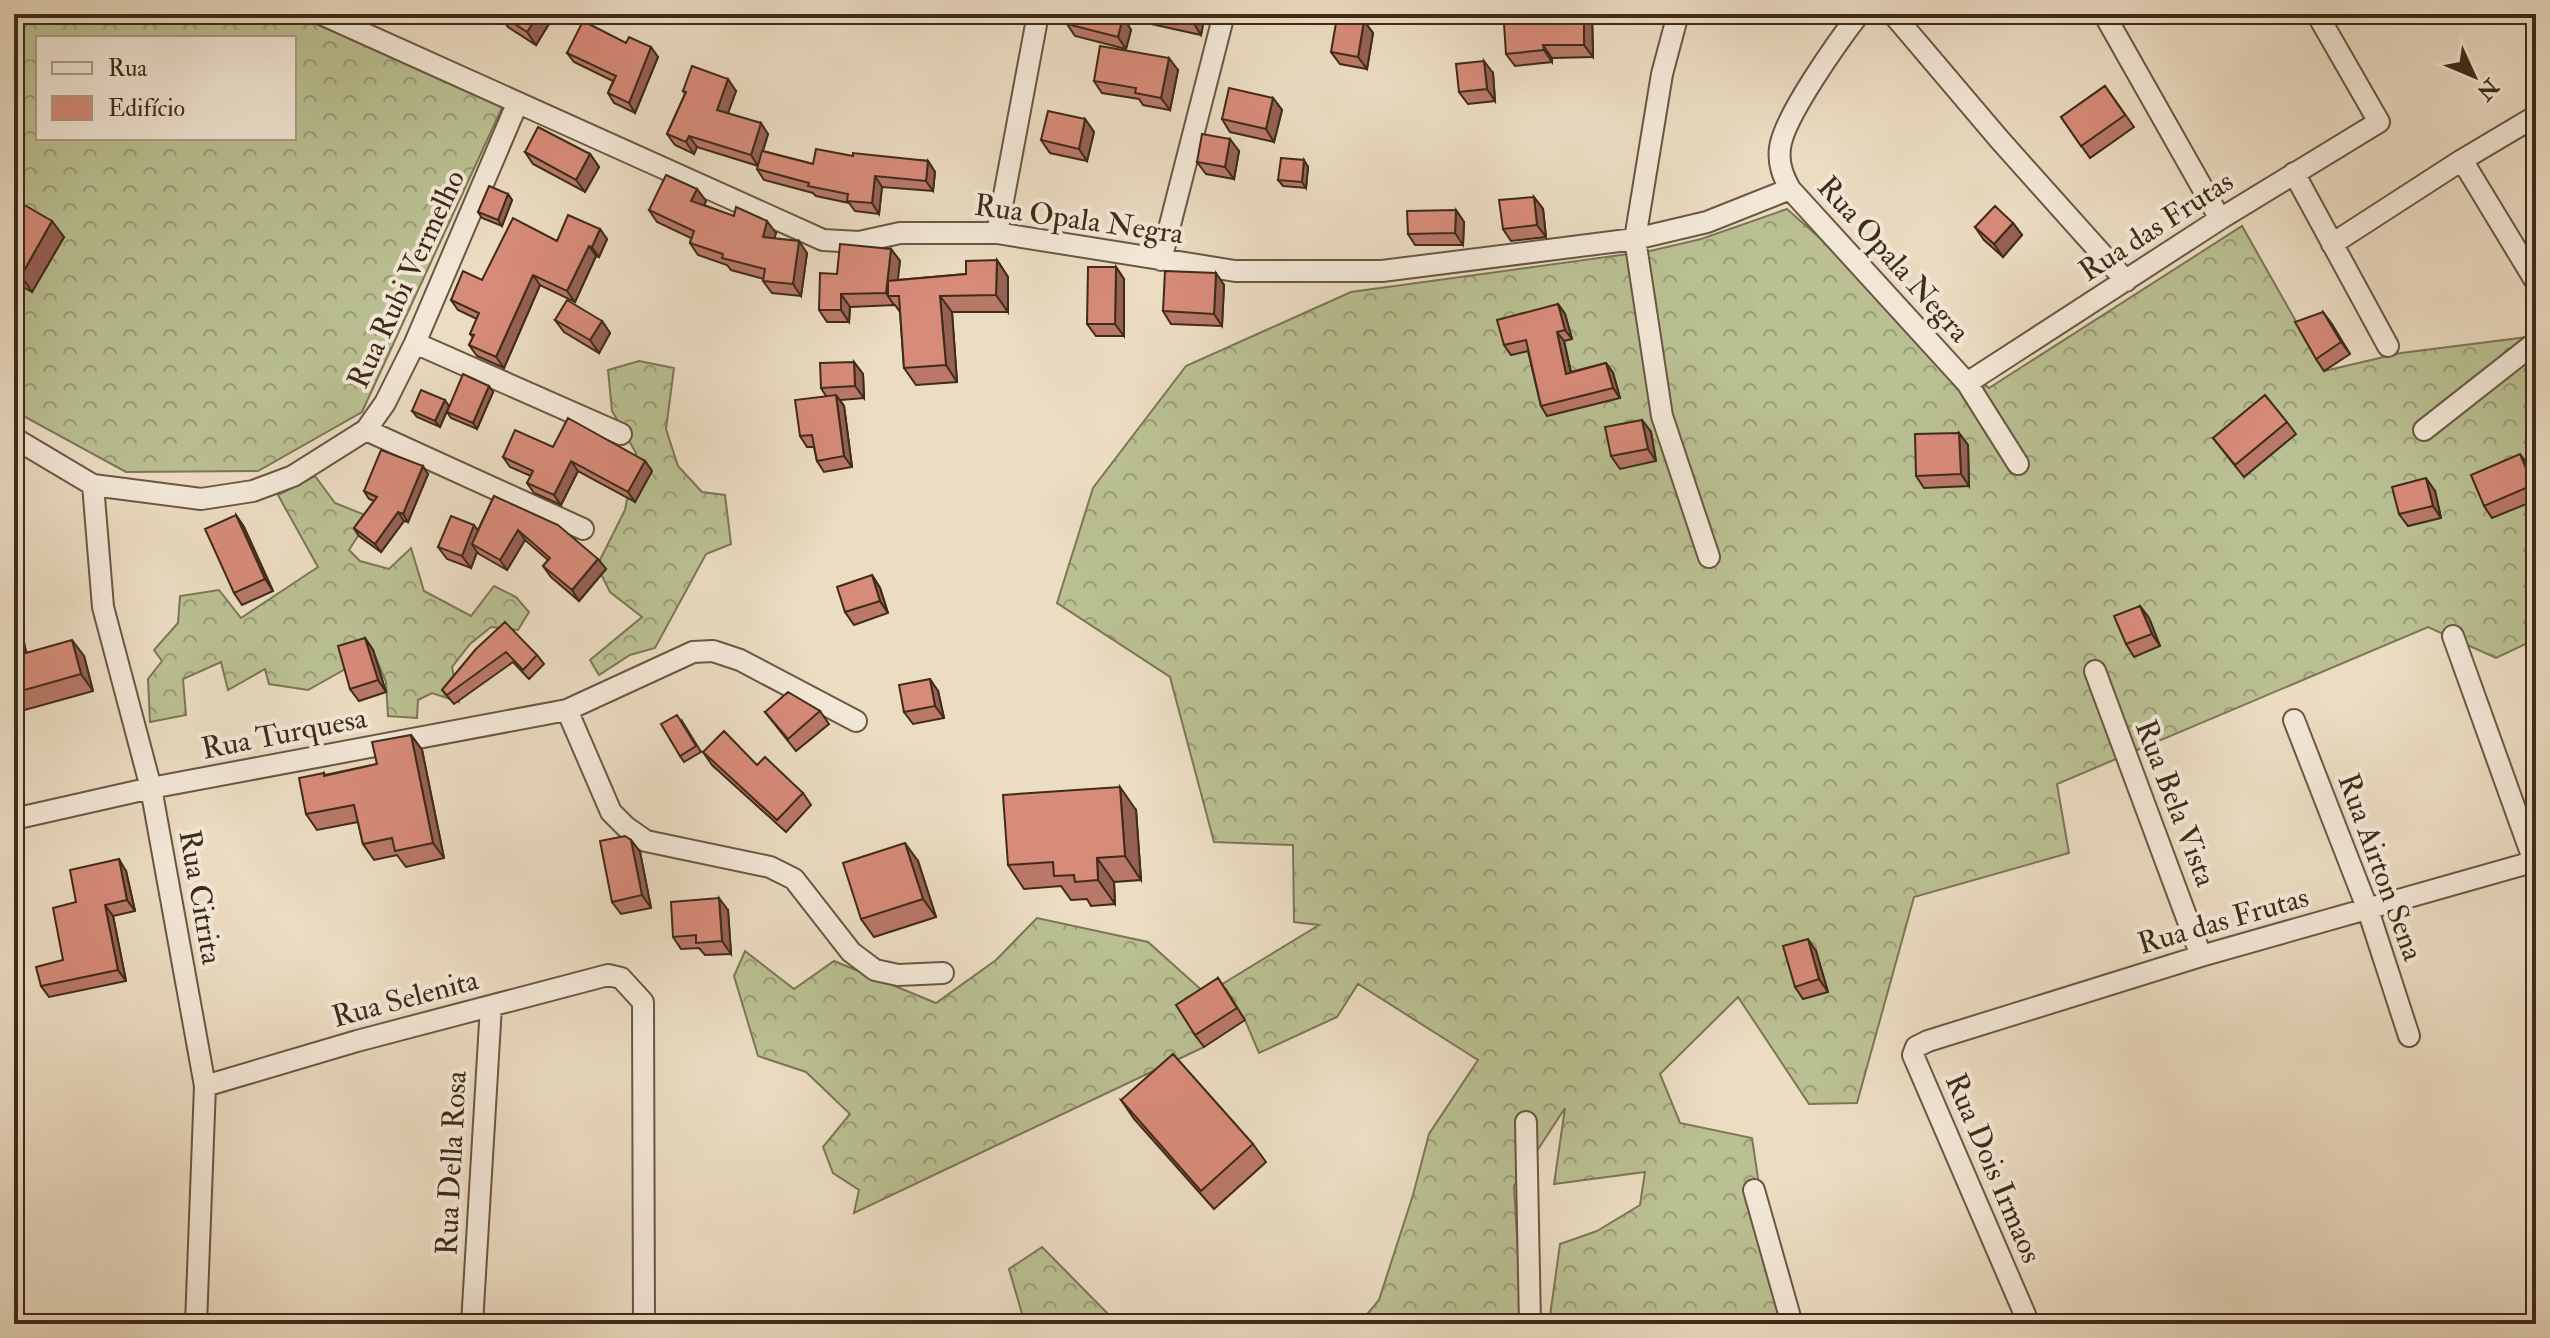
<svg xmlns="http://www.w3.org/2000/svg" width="2550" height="1338" font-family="'IM FELL Double Pica',serif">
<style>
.forest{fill:url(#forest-crowns);stroke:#7c7656;stroke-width:2;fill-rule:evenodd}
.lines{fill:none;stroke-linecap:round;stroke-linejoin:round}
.minor-casing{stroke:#6a5743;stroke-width:24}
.minor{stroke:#f3e8d7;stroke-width:20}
.wall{fill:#b97868;stroke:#3f2b19;stroke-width:2}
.shaded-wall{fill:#966155;stroke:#3f2b19;stroke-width:2}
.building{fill:#d78b79;stroke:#3f2b19;stroke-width:2}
.labels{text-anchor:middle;stroke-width:8;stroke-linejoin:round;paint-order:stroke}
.street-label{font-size:30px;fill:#3f2b19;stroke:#f3e8d7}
</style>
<defs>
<pattern id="forest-crowns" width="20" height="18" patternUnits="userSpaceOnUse" patternTransform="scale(2)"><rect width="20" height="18" fill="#bac092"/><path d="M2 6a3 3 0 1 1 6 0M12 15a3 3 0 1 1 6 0" fill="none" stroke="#999c76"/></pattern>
</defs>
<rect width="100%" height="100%" fill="#ecdcc2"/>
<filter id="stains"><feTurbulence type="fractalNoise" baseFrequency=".0025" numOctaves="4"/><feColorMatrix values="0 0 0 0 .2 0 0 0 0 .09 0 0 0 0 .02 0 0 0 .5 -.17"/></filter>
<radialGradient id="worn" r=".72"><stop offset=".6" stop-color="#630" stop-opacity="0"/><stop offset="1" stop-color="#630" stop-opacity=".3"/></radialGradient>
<!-- forest -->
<path class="forest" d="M14,14H321L506,99L362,412L258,471L126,472L14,411ZM38,38H294V138H38Z
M1787,209L1989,388L2242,226L2324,371L2401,353L2536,336V639L2496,658L2428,627L2057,784L2069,853L1914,897L1857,1103L1809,1104L1738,997L1660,1074L1680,1123L1752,1138L1766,1232L1792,1324L1549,1323L1560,1244L1597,1231L1640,1205L1645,1172L1554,1184L1565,1108L1514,1186L1522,1324H1359L1379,1300L1413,1195L1429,1134L1478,1060L1358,984L1337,1017L1259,1053L1245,1020L1226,989L1185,1017L1204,1047L854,1213L859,1190L833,1173L823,1147L850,1114L806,1072L758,1056L734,976L745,951L794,989L834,961L936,1003L996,960L1037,918L1148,942L1206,994L1319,925L1294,922L1293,845L1214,842L1170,677L1057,603L1093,488L1186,366L1351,292L1650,251L1701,239Z
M639,361L674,368L666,429L678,466L702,492L725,495L731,544L706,554L655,648L630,655L599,675L590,660L642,617L610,592L597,566L625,510L636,453L612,411L608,370Z
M315,476L335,503L370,517L349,550L360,561L389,569L411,548L424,591L471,616L494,586L516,597L529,612L518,630L491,627L470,644L452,667L459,702L432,693L418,700L417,718L388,716L386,682L374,653L308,690L269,684L265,669L228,690L221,662L183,679L186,715L150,722L148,679L162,661L154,650L178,623L180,596L219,590L241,618L318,567L278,495Z
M1042,1247L1118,1324H1025L1009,1269Z"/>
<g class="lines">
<defs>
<path id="minor" d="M321,14L823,240L859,242L900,233H997L1235,271H1382L1635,239L1707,222L1790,189L1967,383L2018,464
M1678,14L1662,74L1635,239L1662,416L1709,557
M1893,14L1999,139L2126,281
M2104,14L2220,219
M2462,160L2536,282
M2294,173L2388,346
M1790,189C1783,176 1778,164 1780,148C1783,118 1839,40 1859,14
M997,233L1038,14
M2332,244L2462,160L2536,116
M1161,260L1224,14
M415,343L621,434
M1967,383L2220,219L2379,122L2317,14
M366,430L583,529
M2424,430L2536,342
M14,438L93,485L201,499L253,491L293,476L366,430L385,403L415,343L517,104
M93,485L103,607L151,788L205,1086L196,1324
M2453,636L2536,867
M2095,671L2201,956
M567,710L611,812L626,827L646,841L770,867L794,879L851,952L875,970L898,975L943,973
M2294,720L2368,910L2409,1036
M14,819L151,788L567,710L693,652L713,651L740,660L856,721
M205,1086L357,1041L608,975L621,978L643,1002L644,1324
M1526,1122L1530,1324
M1754,1190L1792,1324
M472,1324L491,1006
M2029,1324L1913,1055L1916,1047L1928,1041L2201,956L2536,861"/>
</defs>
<!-- minor casing -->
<use href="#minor" class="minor-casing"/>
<!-- minor -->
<use href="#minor" class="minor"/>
</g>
<!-- wall -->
<path class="wall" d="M499,14H555L536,45L508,27Z
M1141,14H1205L1201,35L1147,23Z
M1509,14H1592L1593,57L1552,58V62L1515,66L1506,54Z
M1123,17L1131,30L1126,49L1075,36L1067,24Z
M1364,21L1373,33L1367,69L1340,64L1331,52Z
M626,43L658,57L635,113L614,103L608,93L613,81L574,62L567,53Z
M1178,70L1170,110L1143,105L1139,99L1102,93L1094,81Z
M1493,73L1495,101L1468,104L1459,92Z
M2105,86L2134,127L2090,158L2061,117Z
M683,91H736L728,113L768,134L763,151L813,164L853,156L928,161L935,172L933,191L882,187L879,214L855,211L849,203L816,196L813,193L764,180L757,169L758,166L697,147L694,154L675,145L667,134L685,94Z
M1273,98L1282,110L1274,142L1230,132L1222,119Z
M1085,119L1094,132L1087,161L1050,153L1041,140Z
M1239,151L1234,179L1206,174L1197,162Z
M525,152L590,154L599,167L585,192L533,164Z
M1308,167L1306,188L1283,186L1278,180Z
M697,189L706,201L704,205L776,233L774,238L807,253L801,296L772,293L763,281L764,279L731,270L727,265L698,255L690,243L691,238L657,222L649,210Z
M508,194L512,200L502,226L482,218L478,212Z
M1534,197L1543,209L1546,237L1511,241L1503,229Z
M14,199L64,237L32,292L14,282Z
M1456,210L1464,222L1463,245H1415L1408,234Z
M2013,223L2022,235L2003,257L1984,240L1975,227Z
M600,229L607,239L599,257L596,256L575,302L540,285L504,368L477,356L469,345L473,337L470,334L477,319L458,310L451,300L482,280L557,241Z
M891,249L900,261L897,280L966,274L997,260L1008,277V312H952L957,382L916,385L904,368L900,312L895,305L850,307L849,322H827L819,310L837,274Z
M1116,267L1124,279V336H1096L1087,324Z
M1224,285L1222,326L1171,324L1163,311Z
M1558,304L1565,314L1572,339L1564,341L1571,372L1606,363L1613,373L1620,398L1547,416L1541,406L1528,351L1511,355L1504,345Z
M2323,312L2350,354L2324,371L2316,359Z
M555,320L602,321L610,333L599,353L564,332Z
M854,362L863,374L864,398L840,400L844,406L852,467L824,472L817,461L814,447H807L800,436L826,396L821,388Z
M493,392L477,429L451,418L447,412Z
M449,406L440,427L417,417L412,411Z
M1642,420L1651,432L1656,461L1620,469L1611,456Z
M2287,422L2296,434L2244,477L2213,438Z
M1959,433L1968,445L1969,486L1924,488L1916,476Z
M553,447L645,461L652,471L635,502L578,471L561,505L534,493L527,483L531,476L510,467L503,457Z
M2529,466L2536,483V500L2492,518L2484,506Z
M428,474L408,522L404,521L381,552L359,536L354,528L374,501L369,499L364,491Z
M2435,491L2441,518L2408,526L2399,514Z
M494,496L598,559L606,569L579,601L551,577L543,566L548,560L525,540L507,570L479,554L477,552L471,568L447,559L438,547L478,530Z
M236,515L244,527L273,591L242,605L234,593Z
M872,575L880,588L888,613L854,625L845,612Z
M2140,606L2149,618L2160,646L2134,657L2126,644Z
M14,618L21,628L26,652L84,656L93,691L14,713Z
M365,638L373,650L386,692L359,701L350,689Z
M476,649L537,655L544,664L529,679L513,662L454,704L442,690Z
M938,691L944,718L913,724L904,712Z
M820,711L829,724L796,751L765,712Z
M682,721L701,752L684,762L680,756Z
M411,735L422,750L444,858L406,867L397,855L374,860L363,844L358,822L317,830L306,814L324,773L325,775L377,764Z
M703,752L757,765L803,793L811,805L786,832L712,765Z
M1136,810L1141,880L1114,882L1115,904L1091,906L1087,899L1071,900L1061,886L1024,889L1008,865Z
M631,840L640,852L651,908L621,914L612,902Z
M918,861L936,917L874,937L861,919Z
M126,871L135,911L113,916L126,981L49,997L41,986L63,960L76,902Z
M728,910L731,954L705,955L699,948L681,949L673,937Z
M14,931L23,972L14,974Z
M1816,951L1828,992L1803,999L1795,987Z
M1218,978L1245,1020L1204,1047L1195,1035Z
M1121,1100L1253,1144L1266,1162L1214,1209L1134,1119Z"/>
<!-- shaded-wall -->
<path class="shaded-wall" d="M539,14H555L536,45L527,32Z
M1194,14H1205L1201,35L1193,22Z
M1584,14H1592L1593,57L1584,45Z
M1753,14H1761L1757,20Z
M1123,17L1131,30L1126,49L1118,37Z
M1364,21L1373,33L1367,69L1358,57Z
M1543,45L1552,58V62L1544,50Z
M651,47L658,57L635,113L629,103Z
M1169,58L1178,70L1170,110L1161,98Z
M1484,61L1493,73L1495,101L1487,89Z
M728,79L736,91L725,121L717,110Z
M1273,98L1282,110L1274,142L1266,129Z
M1085,119L1094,132L1087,161L1079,149Z
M761,123L768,134L758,166L751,155Z
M689,136L697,147L694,154L686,142Z
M1230,139L1239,151L1234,179L1225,167Z
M590,154L599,167L585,192L576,180Z
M1304,160L1308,167L1306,188L1302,182Z
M928,161L935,172L933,191L926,181Z
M875,176L882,187L879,214L872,203Z
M697,189L706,201L700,213L691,201Z
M508,194L512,200L502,226L498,220Z
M1534,197L1543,209L1546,237L1537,225Z
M1456,210L1464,222L1463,245L1455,233Z
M52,221L64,237L32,292L21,276Z
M767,221L776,233L771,249L763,237Z
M2013,223L2022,235L2003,257L1994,244Z
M600,229L607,239L599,257L592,247Z
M799,241L807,253L801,296L793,284Z
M589,246L596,256L575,302L567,291Z
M891,249L900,261L896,296H888L894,305L886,293Z
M997,260L1008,277V312L996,295Z
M1116,267L1124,279V336L1115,324Z
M1216,273L1224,285L1222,326L1214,314Z
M533,275L540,285L504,368L496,357Z
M841,294L850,307L849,322L841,310Z
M940,296L952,312L957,382L946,365Z
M1558,304L1565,314L1572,339L1565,330Z
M2323,312L2332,324L2350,354L2341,342Z
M602,321L610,333L599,353L590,340Z
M1557,332L1564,341L1573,383L1566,374Z
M854,362L863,374L864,398L855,386Z
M1606,363L1613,373L1620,398L1613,388Z
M489,386L493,392L477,429L473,423Z
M836,395L844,406L852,467L844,456Z
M445,400L449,406L440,427L435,421Z
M1642,420L1651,432L1656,461L1648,449Z
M1959,433L1968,445L1969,486L1961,474Z
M2520,454L2529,466L2536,483V489Z
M571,461L578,471L561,505L554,495Z
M645,461L652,471L635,502L628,492Z
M423,466L428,474L408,522L403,514Z
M2426,478L2435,491L2441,518L2433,506Z
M398,512L404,521L381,552L375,544Z
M236,515L244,527L273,591L265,579Z
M474,525L483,537L472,544L477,552L471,568L462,556Z
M518,530L525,540L507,570L500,560Z
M598,559L606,569L579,601L572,590Z
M872,575L880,588L888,613L880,601Z
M2140,606L2149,618L2160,646L2152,634Z
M14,618L21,628L30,671L19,655L14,632Z
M365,638L373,650L386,692L378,680Z
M72,640L84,656L93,691L81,674Z
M930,679L938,691L944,718L935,706Z
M411,735L422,750L444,858L433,843Z
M1120,787L1136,810L1141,880L1125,856Z
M631,840L640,852L651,908L642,895Z
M905,843L918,861L936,917L923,899Z
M1097,858L1114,882L1115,904L1098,880Z
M119,859L126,871L135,911L127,900Z
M719,898L728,910L731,954L722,941Z
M105,905L113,916L126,981L118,970Z
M14,931L23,972L14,959Z
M1808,939L1816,951L1828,992L1819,979Z"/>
<!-- building -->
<path class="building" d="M499,14H539L527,32Z
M1069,14H1110L1123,17L1118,37L1067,24Z
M1154,14H1194L1193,22Z
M1509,14H1584V45H1543L1544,50L1506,54L1504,24H1508Z
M1337,17L1364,21L1358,57L1331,52Z
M583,21L626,43L629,37L651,47L629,103L608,93L616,76L567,53Z
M1100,46L1169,58L1161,98L1135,93L1136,88L1094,81Z
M1484,61L1487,89L1459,92L1456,64Z
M692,66L728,79L717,110L761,123L751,155L689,136L686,142L667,134L686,92L683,91Z
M2105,86L2125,115L2081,146L2061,117Z
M1229,88L1273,98L1266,129L1222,119Z
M1048,111L1085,119L1079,149L1041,140Z
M538,127L590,154L576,180L525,152Z
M1202,134L1230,139L1225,167L1197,162Z
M816,149L853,156V153L928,161L926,181L875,176L872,203L847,201L848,194L808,186L809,183L757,169L762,151L813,164Z
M1281,158L1304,160L1302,182L1278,180Z
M666,175L697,189L691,201L734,216L736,207L767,221L763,237L799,241L793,284L763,281L765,269L722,258L723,254L690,243L694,231L649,210Z
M489,186L508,194L498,220L478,212Z
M1534,197L1537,225L1503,229L1499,200Z
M14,199L52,221L21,276L14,272Z
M1995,206L2013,223L1994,244L1975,227Z
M1456,210L1455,233L1408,234L1407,211Z
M568,215L600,229L592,247L589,246L567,291L533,275L496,357L469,345L474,335L470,334L479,313L451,300L463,271L482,280L513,218L557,241Z
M840,244L891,249L886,293L841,294V310H819L820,273L837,274Z
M997,260L996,295L940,296L946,365L904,368L899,296H888V281L966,274V261Z
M1088,267H1116L1115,324H1087Z
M1165,271L1216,273L1214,314L1163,311Z
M567,300L602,321L590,340L555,320Z
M1558,304L1565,330L1557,332L1566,374L1606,363L1613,388L1541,406L1526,340L1504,345L1497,320Z
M2323,312L2341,342L2316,359L2295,322Z
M854,362L855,386L821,388L820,363Z
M463,374L489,386L473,423L447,412Z
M421,390L445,400L435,421L412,411Z
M836,395L844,456L817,461L812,435L800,436L795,400Z
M2265,395L2287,422L2235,465L2213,438Z
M568,418L645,461L628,492L571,461L554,495L527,483L533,471L503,457L515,430L553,447Z
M1642,420L1648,449L1611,456L1605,427Z
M1959,433L1961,474L1916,476L1915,434Z
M381,450L423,466L403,514L398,512L375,544L354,528L377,497L364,491Z
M2520,454L2533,485L2484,506L2471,475Z
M2426,478L2433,506L2399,514L2392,487Z
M494,496L558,525L598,559L572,590L543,566L550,558L518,530L500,560L472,544Z
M236,515L265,579L234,593L205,529Z
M451,516L474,525L462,556L438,547Z
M872,575L880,601L845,612L837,587Z
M2140,606L2152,634L2126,644L2114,616Z
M505,622L537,655L523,670L506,652L447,695L442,690L476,649Z
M14,632L19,655L72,640L81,674L14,693Z
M365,638L378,680L350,689L338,646Z
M930,679L935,706L904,712L899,685Z
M788,692L820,711L788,739L765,712Z
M677,715L696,746L680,756L661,724Z
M724,731L757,765L765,757L803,793L777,820L703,752Z
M411,735L433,843L395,851L392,838L363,844L354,805L306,814L299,778L324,773V776L377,764L372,742Z
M1120,787L1125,856L1097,858L1098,880L1075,882L1074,875L1054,876L1053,862L1008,865L1003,795Z
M625,836L631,840L642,895L612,902L600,841Z
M905,843L923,899L861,919L843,863Z
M119,859L127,900L105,905L118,970L41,986L36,967L63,960L53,908L76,902L70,870Z
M719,898L722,941L696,943V935L673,937L671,902Z
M1808,939L1819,979L1795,987L1783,946Z
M1218,978L1237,1008L1195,1035L1176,1005Z
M1173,1054L1253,1144L1201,1191L1121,1100Z"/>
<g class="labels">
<!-- street labels -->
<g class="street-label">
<text transform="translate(1079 219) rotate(8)" y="10">Rua Opala Negra</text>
<text transform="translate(2156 226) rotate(-33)" y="10">Rua das Frutas</text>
<text transform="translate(1894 259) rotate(48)" y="10">Rua Opala Negra</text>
<text transform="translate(406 279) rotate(-65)" y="10">Rua Rubi Vermelho</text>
<text transform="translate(284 733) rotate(-11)" y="10">Rua Turquesa</text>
<text transform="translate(2176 803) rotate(69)" y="10">Rua Bela Vista</text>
<text transform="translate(2381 867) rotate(70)" y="10">Rua Airton Sena</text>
<text transform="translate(201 897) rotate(80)" y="10">Rua Citrita</text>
<text transform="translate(2223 920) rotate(-16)" y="10">Rua das Frutas</text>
<text transform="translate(405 998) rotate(-15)" y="10">Rua Selenita</text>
<text transform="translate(451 1163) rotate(-87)" y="10">Rua Della Rosa</text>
<text transform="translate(1994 1168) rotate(67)" y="10">Rua Dois Irmaos</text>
</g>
</g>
<!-- margin -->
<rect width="2550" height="1338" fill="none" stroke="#ecdcc2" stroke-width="48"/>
<rect x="16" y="16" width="2518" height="1306" fill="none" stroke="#3f2b19" stroke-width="4"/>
<rect x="24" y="24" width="2502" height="1290" fill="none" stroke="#3f2b19" stroke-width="2"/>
<!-- legend -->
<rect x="36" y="36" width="260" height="104" fill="#f3e8d7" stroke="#ab9c8b" stroke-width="2"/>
<rect x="52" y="62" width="40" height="12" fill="#f3e8d7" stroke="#ab9c8b" stroke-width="2"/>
<text x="108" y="76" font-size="24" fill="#3f2b19">Rua</text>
<rect x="52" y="96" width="40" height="24" fill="#d78b79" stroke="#ab9c8b" stroke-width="2"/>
<text x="108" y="116" font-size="24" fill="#3f2b19">Edifício</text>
<!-- north arrow -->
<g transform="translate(2474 76) rotate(134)" stroke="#f3e8d7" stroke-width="6" paint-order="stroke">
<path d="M0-6L14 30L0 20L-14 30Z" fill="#3f2b19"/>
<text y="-12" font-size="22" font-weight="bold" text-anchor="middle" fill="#3f2b19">N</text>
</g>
<rect width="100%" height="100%" filter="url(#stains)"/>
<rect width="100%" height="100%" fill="url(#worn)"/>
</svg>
